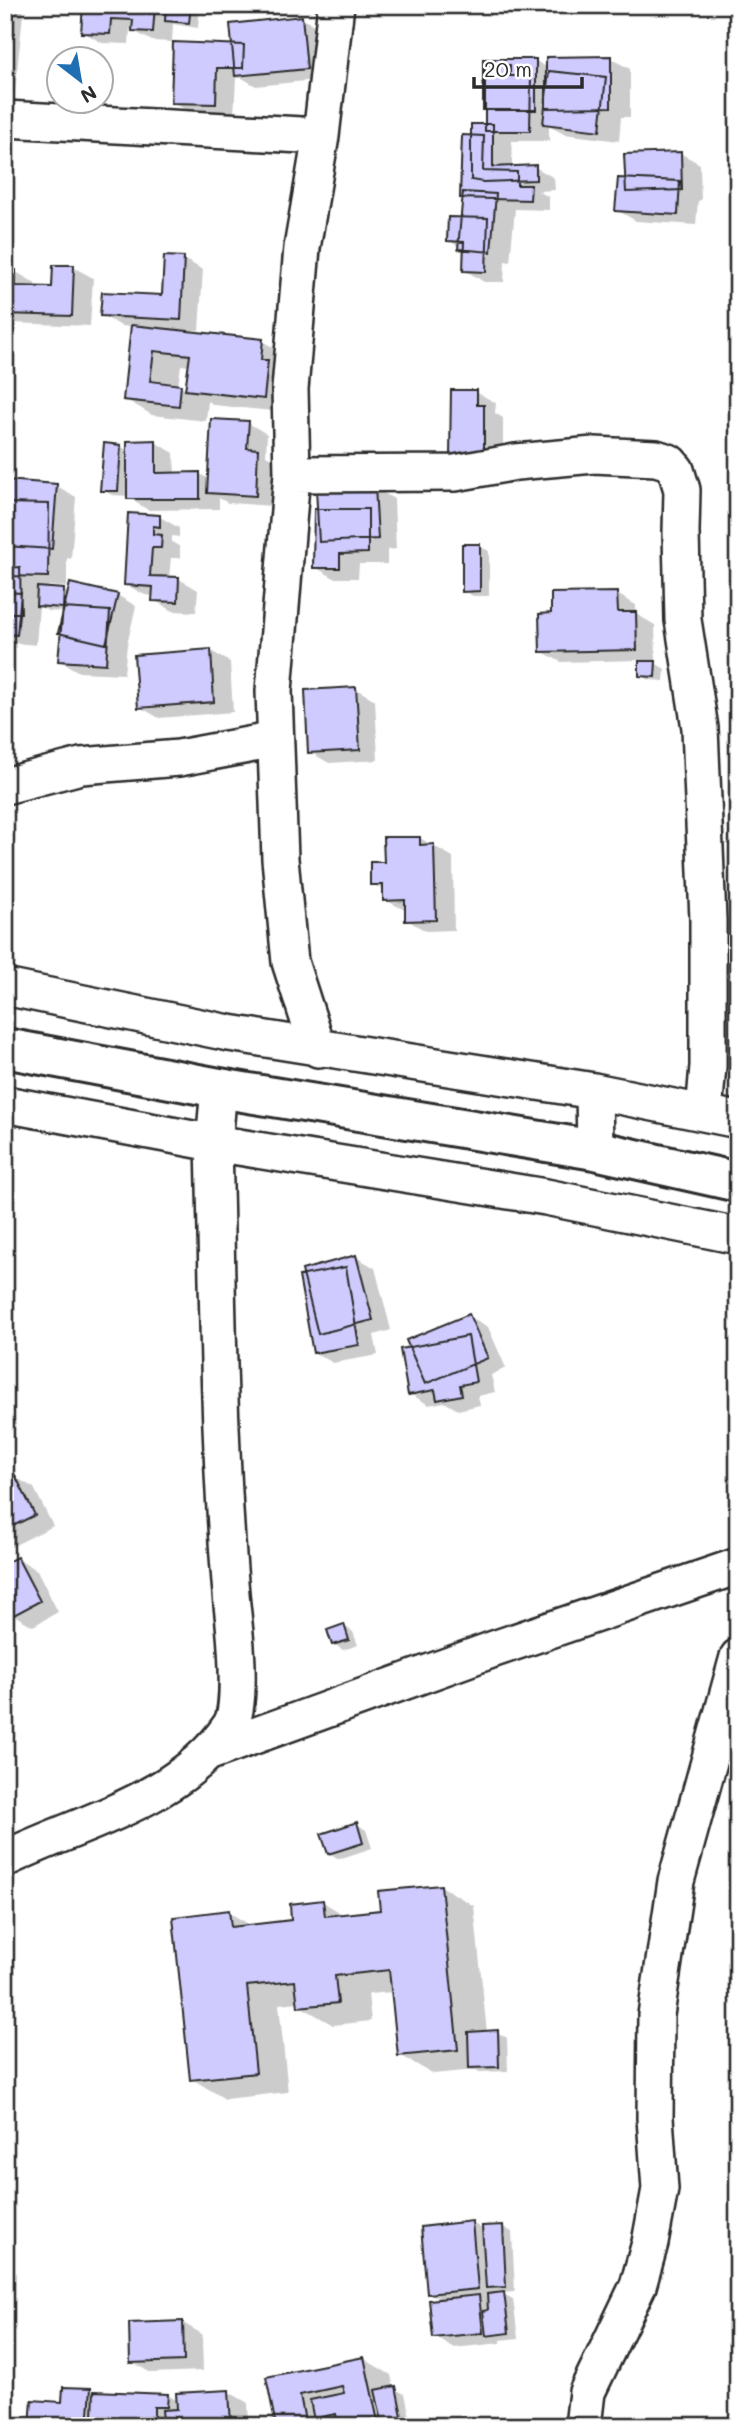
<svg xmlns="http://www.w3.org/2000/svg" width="743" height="2431" font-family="Mali,sans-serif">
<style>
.shadow{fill:#0003;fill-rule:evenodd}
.building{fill:#cfcbfe;stroke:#2b2b2b;stroke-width:2}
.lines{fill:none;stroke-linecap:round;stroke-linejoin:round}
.minor-casing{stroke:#2b2b2b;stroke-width:40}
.primary-casing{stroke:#2b2b2b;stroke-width:44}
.minor{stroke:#fff;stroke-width:35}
.primary{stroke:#fff;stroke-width:38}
</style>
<rect width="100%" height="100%" fill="#fff"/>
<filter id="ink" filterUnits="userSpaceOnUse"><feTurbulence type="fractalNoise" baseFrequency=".0143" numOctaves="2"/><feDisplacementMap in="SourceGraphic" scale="14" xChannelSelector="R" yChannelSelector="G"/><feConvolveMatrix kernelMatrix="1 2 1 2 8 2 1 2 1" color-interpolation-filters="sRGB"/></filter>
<g filter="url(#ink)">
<!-- shadow -->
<path class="shadow" d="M5,5H24L13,110L5,109Z
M84,5H200L198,28L173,24L172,42L152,41L130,29L129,44L102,43L83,32Z
M301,18L321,29L325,79L256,86L242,78H236L234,114L192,113L172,102L234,46Z
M610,58L630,69V117H621L619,141L564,134L549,126V141H512V168L535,167L554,178L555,190L538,191L549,197V210L515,209L510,262L505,261L504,282H484L465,270V251L449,240L462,219L473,137L487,126L485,61H536L548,68Z
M680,153L700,164L701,200L698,201L696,225L636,221L617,210L627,180Z
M184,259L203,270L199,330H186V333L262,341L290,357L291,413L214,405L208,401L206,421L152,415L125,399L132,327L121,326L102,315L164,297ZM181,365L190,366L187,390L178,386Z
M73,267L93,278L90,326L11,323L5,320V272H16L35,283V289H54Z
M476,392L496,403L495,413L503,418V467H471Z
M248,423L267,434L266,455L277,461L274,506L228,503L219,498V509L148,510L129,498V496L112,495L102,490L120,446L129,451L155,442L174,453L175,474H200L210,480Z
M5,482L57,486L76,497L71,559L67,558V587L48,586V589L63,590L69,594L117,595L136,606L127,645L124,674L79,672L60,661L65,612L48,611L39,606L36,645L5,642Z
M375,488L394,499L396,549L387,550V564H359L358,578H334L315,567Z
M130,515L160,517L179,528V537L172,536V542L180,547V558H171L169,578L179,579L198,590L196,612L173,611L154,600V596L145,595L125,584Z
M479,546L489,551V596H473L464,591Z
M617,594L636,605V614L655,625L656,660H650L665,669L664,681L650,680L640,675L641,660L561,662L541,651L553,615Z
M211,651L230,662L233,712L159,718L140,707Z
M356,689L375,700L378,760L329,763L310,752Z
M420,838L453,857L454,930L426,931L407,920V911L385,900V891L372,884L385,864Z
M356,1257L375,1268L391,1330L374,1335L378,1355L333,1363L314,1352Z
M469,1316L488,1327L506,1368L491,1375L495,1392L478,1396L480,1405L458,1410L444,1402L429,1405L410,1394L412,1349Z
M15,1477L34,1488L53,1526L5,1550V1506Z
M17,1558L37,1570L58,1612L33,1626L12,1614L5,1618V1565Z
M344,1626L353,1632L358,1645L343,1650L334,1644Z
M357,1824L366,1830L372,1848L339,1859L329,1853Z
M441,1886L474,1906L487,2033L497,2032L507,2038L508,2071L480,2072L476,2070L433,2074L400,2055L393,1992L368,1994L371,2021L333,2025L300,2006L299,2002L279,2004L288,2092L225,2099L192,2079L228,1912L252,1926L293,1922L323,1902L346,1916L382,1912Z
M472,2223L484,2230L502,2226L512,2232L515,2292L501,2293L513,2299L518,2338L501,2340V2343L454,2348L435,2337L442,2300L429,2293Z
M183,2323L202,2334L203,2371L151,2373L132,2362Z
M364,2359L391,2375L394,2389L405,2394L412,2426H278L268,2379Z
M90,2390L96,2393L168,2395L179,2402L229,2392L248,2403L249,2426H111L108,2424V2426H31L63,2404Z
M5,2398L13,2402L9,2426H5Z"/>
<!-- building -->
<path class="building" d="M83,5H155L153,32L132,31L133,20L111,19L110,34L81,33Z
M166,5H191L189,23L165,21Z
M302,16L307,69L235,76L230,24Z
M173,42L244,45L243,68H217L216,104L171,103Z
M611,56V107L546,108V57Z
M483,59H536V110H483Z
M485,65H510V76H531L530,131H485Z
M549,71L606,77L600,131L543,124Z
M471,124H493V167L536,165V180L483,182L471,180Z
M462,135L484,136L483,171L517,172V185H531L530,200L460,198Z
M681,152L682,190L626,192L624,154Z
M618,178L680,181L678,215L615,211Z
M463,192L496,194L491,252L458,249Z
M448,217L488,218L486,272L463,271L464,242L447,241Z
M164,256L184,257L181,320L100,316L102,292L162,295Z
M53,265H74L72,316L5,314V270H16V286L52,287Z
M131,325L263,339L261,360H268L264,399L185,390L190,355L154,351L150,381L181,385L179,406L123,400Z
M451,390H477V405H484V457H450Z
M211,419L249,421L247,448L258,449L256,496L207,493Z
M156,440V473L200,472V499H127V441Z
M104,443L121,445L118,491H100Z
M5,480L57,484L52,549L5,546Z
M375,486L378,539L319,542L316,489Z
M5,503L49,504L48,577L5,576Z
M314,509H368V553L340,554V568H313Z
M128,513L160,515V527L153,526V534L162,535L161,548H152L150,576L179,577L178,602L152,601L153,587L124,585Z
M462,544H480V591L462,592Z
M20,567L21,613H5V568Z
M70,583L118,594L106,644L58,633Z
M37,587L64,589L63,608L36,606Z
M5,592L21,593L17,635L5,634Z
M617,592L618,612H636L637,650L540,652L539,614L551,613V593Z
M63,608L110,611L106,664L58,661Z
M211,649L214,702L138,708L134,655Z
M639,661H656L655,677L639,676Z
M356,687L360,750L308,753L305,690Z
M383,837H420V845L434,844L436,920L405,921V900L383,901V885H370V862H384Z
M356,1255L373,1320L318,1334L302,1270Z
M346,1267L359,1345L313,1353L299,1276Z
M469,1314L488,1358L425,1384L406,1340Z
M468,1336L476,1382L460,1385L462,1395L437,1400L435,1390L408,1395L400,1349Z
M15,1475L35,1515L5,1530V1480Z
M17,1557L40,1601L12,1616L5,1602V1563Z
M344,1624L349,1640L332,1645L327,1630Z
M357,1822L363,1843L328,1854L321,1834Z
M441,1885L458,2050L398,2056L389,1970L335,1976L338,2003L298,2007L295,1981L247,1986L256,2073L190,2080L173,1917L229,1910L231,1927L291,1920L290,1904L323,1900L325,1916L380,1910L378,1891Z
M498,2030L499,2067L469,2068L468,2032Z
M472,2221L478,2289L427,2294L421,2227Z
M503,2225L506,2287L486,2288L482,2226Z
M504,2292L509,2333L486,2336L483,2311L488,2310L487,2294Z
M479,2295L483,2333L433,2338L429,2300Z
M183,2321L184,2361L130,2363L129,2323Z
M364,2357L379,2426H331L338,2424L336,2414L321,2417L323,2426H315L310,2400L344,2393L342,2386L300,2395L306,2426H276L266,2377Z
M396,2386L404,2426H383L375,2390Z
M63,2387L91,2388L88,2426H50V2419L43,2418V2426H30L32,2400L62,2402Z
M229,2390L231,2426H189L188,2419L163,2421L162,2410L177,2409L176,2393Z
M94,2391L168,2394L167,2407H154V2420L93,2417Z"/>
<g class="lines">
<defs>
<path id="minor" d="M5,119L321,136
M292,474L455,473L516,462L594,455L656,458L669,462L676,470L682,490L681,532L683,620L700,728L708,920V1066L704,1113
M5,786L81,766L179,758L275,740
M5,987L229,1033L594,1091L738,1120
M318,1049L290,962L280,859L274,691L292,474L290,389L302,248L321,136L336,5
M594,1091L595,1150
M5,1104L214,1143L546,1197L738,1236
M210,1752L494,1649L738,1566
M5,1859C83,1821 179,1801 230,1726C243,1706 235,1630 232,1605C218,1451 218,1297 214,1143L219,1088
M583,2426L587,2392L638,2286L650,2243L660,2189L655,2118L656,2015L676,1881L738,1657"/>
<path id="primary" d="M5,1048L219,1088L595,1150L738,1182"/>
</defs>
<!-- minor casing -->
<use href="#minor" class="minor-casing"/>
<!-- primary casing -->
<use href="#primary" class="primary-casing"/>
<!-- minor -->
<use href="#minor" class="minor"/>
<!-- primary -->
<use href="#primary" class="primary"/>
</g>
</g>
<!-- margin -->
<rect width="743" height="2431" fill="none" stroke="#fff" stroke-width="28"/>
<rect x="14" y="14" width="715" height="2403" fill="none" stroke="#2b2b2b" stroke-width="2.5" filter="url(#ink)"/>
<!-- north arrow -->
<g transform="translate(80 80) rotate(149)"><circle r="33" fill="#ffffff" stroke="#aaaaaa" stroke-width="2"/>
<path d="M0-5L12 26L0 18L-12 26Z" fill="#1f6fb2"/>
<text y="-10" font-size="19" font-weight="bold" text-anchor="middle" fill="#2b2b2b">N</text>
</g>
<!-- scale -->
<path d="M474 77v10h108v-10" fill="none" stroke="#2b2b2b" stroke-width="3.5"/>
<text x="484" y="77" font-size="21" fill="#2b2b2b" stroke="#ffffff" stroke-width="5" paint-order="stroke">20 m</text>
</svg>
